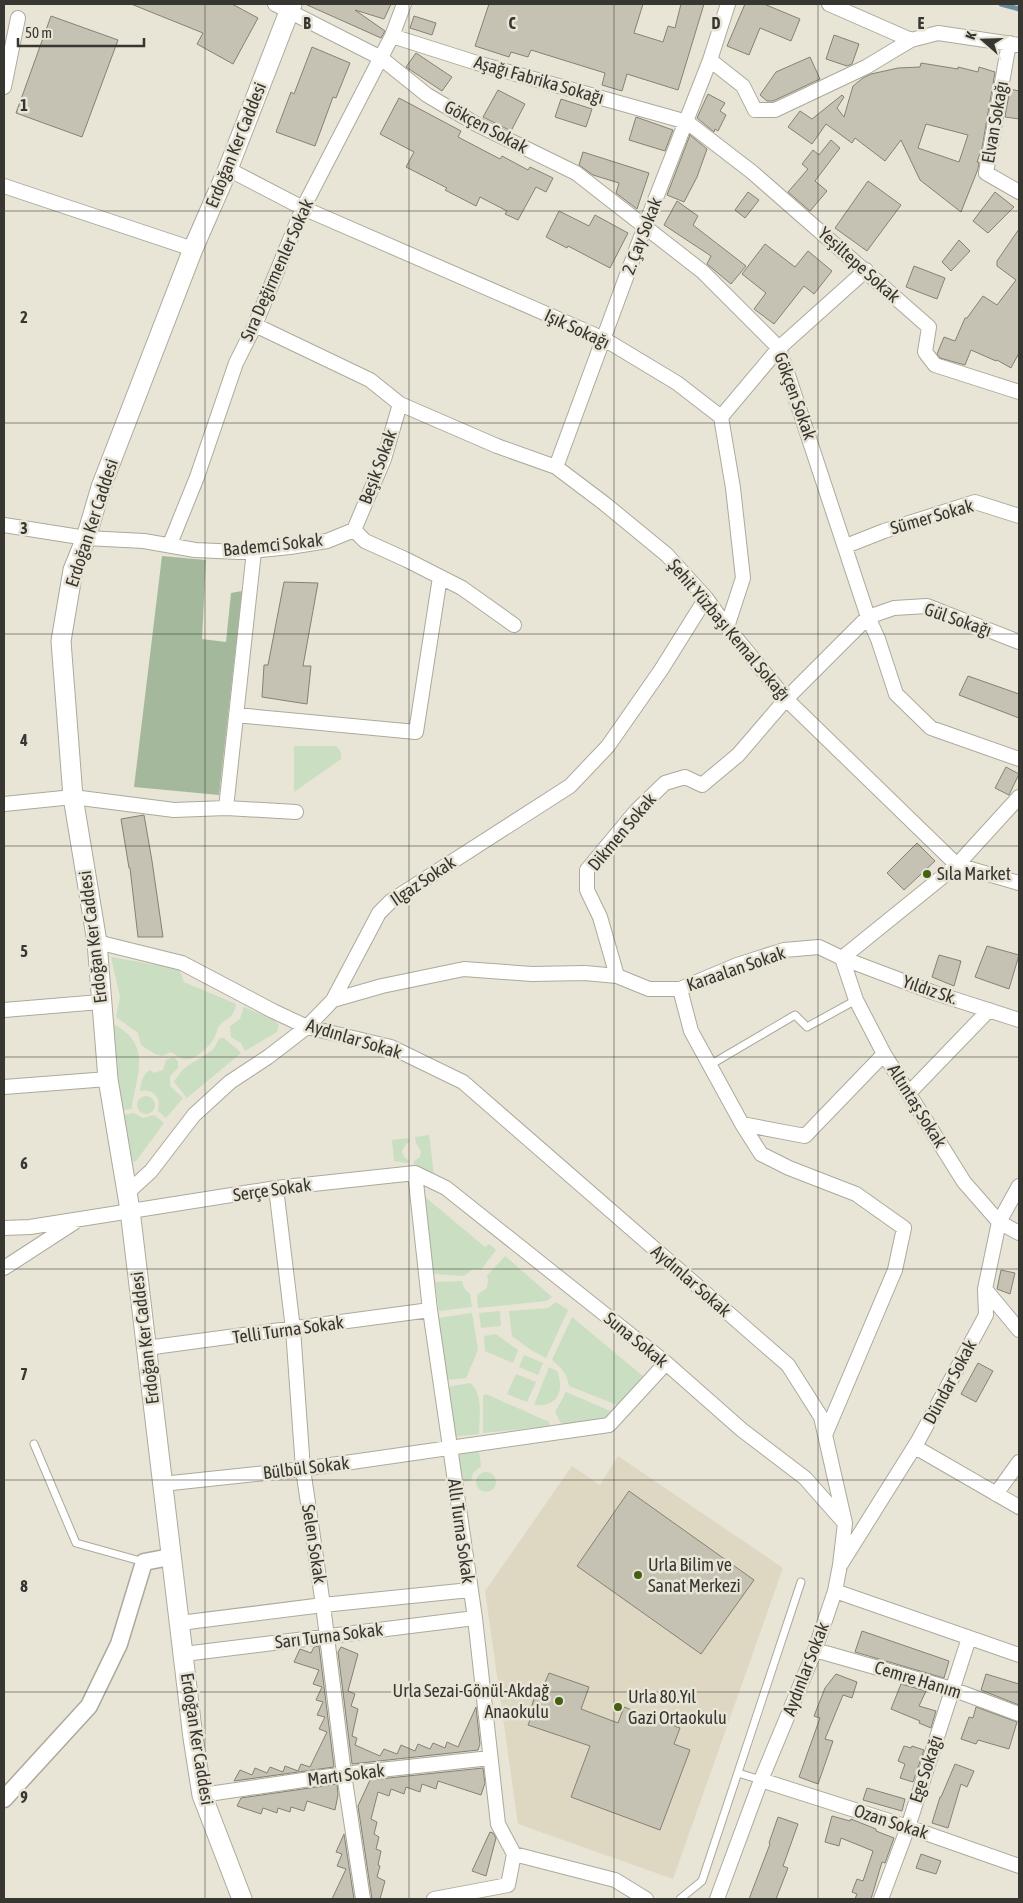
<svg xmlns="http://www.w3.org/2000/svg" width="1023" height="1903" font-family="'Asap Condensed',sans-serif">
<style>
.built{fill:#ded8c3}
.green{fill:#cadec2}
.forest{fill:#a4b99c}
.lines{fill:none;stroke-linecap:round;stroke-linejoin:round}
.stream{stroke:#6d8fa0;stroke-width:5}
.building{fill:#c5c1b3;stroke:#858174;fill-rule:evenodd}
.service-casing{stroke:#ada99c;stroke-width:9}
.minor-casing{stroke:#ada99c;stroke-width:16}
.tertiary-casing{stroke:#ada99c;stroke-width:19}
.secondary-casing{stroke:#ada99c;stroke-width:21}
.service{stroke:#fff;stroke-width:7}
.minor{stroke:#fff;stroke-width:14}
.tertiary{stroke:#fff;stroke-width:16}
.secondary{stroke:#fff;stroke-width:19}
.grid{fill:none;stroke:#383631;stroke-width:1;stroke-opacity:0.55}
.poi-dot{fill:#446113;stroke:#e8e4d6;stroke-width:2}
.labels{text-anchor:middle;stroke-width:5;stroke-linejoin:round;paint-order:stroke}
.street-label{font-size:18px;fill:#383631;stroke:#e8e4d6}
.poi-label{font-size:18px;fill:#383631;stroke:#e8e4d6;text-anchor:start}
.grid-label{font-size:16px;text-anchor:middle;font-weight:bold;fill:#383631;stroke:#e8e4d6;stroke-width:5;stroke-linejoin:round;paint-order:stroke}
</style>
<rect width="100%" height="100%" fill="#e8e4d6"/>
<!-- built -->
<path class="built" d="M618,1456L783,1568L673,1879L518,1824L485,1591L572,1466L600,1485Z"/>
<!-- green -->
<path class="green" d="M294,746H336L341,752V759L294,792Z
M111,957L179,969L184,982L236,1004C233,1020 228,1016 220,1025C217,1027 217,1033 215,1036C211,1045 196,1061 184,1059C181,1059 175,1054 171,1052L162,1056L155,1054L141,1045L138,1033L116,1017L120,997Z
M244,1007L272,1019L279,1025L277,1032L245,1051L241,1043L231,1037L230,1026L240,1019Z
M112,1023C143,1040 142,1058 135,1090C134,1097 131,1102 132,1109L122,1110Z
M220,1038H224C230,1044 236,1047 241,1053L187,1098L174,1082C186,1062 194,1064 211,1051C215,1048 217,1042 220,1038Z
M174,1057L178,1062V1068L170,1076V1086L183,1098L166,1118L158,1111L159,1102C156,1092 149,1089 140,1091C141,1083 142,1075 150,1070L154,1073L163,1070L166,1060Z
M137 1105a9 9 0 1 1 18 0a9 9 0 1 1-18 0Z
M134,1113L143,1118L154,1115L164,1123L136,1161L128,1162L123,1115Z
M429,1135L434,1175L414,1165V1161L420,1157L421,1151L416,1143L415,1137Z
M409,1138L410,1142L405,1145L402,1151L404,1157L409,1161L408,1163L394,1161L392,1140Z
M424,1196L485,1247L489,1244L496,1250L481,1270L473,1269L464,1276L434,1274L423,1198Z
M505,1256L552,1297L546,1301L478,1308L477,1295L487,1288L488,1280L487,1276Z
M462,1281L464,1288L470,1294L472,1307L439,1311L435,1282Z
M556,1302L568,1310L546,1358L531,1350L512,1336L509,1311L548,1308Z
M500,1311L501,1326L481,1328L479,1313Z
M472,1313L478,1350L466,1378L445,1380L438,1318Z
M572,1317L644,1377L620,1406L569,1386C567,1374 562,1368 552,1360Z
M496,1334L518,1350L513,1363L485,1351L484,1336Z
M524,1355L543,1363L538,1375L519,1367Z
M549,1367L557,1371C565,1393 557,1407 534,1405Z
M516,1374L536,1382L527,1402L507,1394Z
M470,1383C484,1394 479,1418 479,1434L452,1437L447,1387Z
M566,1392L615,1413L611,1418L562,1425L555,1412Z
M486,1394L549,1422L550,1426L483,1433V1396Z
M479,1451L481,1466L473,1473L471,1481L459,1482L456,1453Z
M476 1482a10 10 0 1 1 20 0a10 10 0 1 1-20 0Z"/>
<!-- forest -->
<path class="forest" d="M162,556L206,560L202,639L226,642L231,593L242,591L219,795L134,787Z"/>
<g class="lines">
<!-- stream -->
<path class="stream" d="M1001,4L1019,9"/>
</g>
<!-- building -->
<path class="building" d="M131,4H232L258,18L233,64L197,44L203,33Z
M305,4H391L384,19L355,10L385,31L381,38Z
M489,4H643L634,33L663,42L668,26L675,28L681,4H704L678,90L627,74L622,91L602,85L605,73L531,50L528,57L511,52L509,57L475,46Z
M745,4H764L800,19L791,41L760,28L749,55L727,46Z
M51,16L118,40L82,137L16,113Z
M414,16L436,23L432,35L410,28Z
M834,35L859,44L852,64L847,66L826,59Z
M312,47L350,63L336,98L333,97L315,146L276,132L291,92L294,94Z
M416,53L452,77L442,91L406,67Z
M810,57L820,79L773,101H767L760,95L776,72Z
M921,63L958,69V67L978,72L979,67L995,72L982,148L977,162H979L978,169L961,212L920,180L901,140L885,161L855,138L852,143L826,124L812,144L788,127L800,111L812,119L842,95L844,97L837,108L844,117L853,86L863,78L871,74L898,68L920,67ZM926,124L968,135L959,162L918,148Z
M1010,89L1019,91V119L1005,117Z
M498,90L525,104L511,131L483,117Z
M708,94L725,103L720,111L726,115L718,131L715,129L714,132L697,118Z
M399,98L461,131L458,137L500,159L502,156L528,170L530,167L553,178L546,192L536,187L518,220L505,214L507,211L480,197L476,206L445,190L447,188L406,167L414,152L380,134Z
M561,99L592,109L586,127L555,117Z
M636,117L673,130L665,151L629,140Z
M690,135L707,149L697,177L684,202L667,195Z
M831,140L840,148L815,181L827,191L810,211L788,192L808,169L802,164L813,150L819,155Z
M583,152L649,173L637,209L616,193L619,183L593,175L579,165Z
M868,181L901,205L867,251L835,228Z
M748,192L759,200L745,218L735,210Z
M995,192L1014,207L988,233L973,221Z
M677,201L698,216L693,225L746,266L731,284L707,264L711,256L664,225Z
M559,211L589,226L595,215L628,233L610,268L568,246L567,248L546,237Z
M1019,229V353L1011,368L997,360L996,361L971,350L965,365L940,358L937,354L944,337L955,341L965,318H967L983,296L997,305L1016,280L997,266V261Z
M959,240L970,251L951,271L942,262Z
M765,244L795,267L808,251L832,271L814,294L804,286L774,324L754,309L766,293L742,274Z
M914,266L945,278L937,299L906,287Z
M284,582L318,583L303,666H311L307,704L262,697L264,665H268Z
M968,676L1019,694V718L959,695Z
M1006,767L1019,774L1009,795L995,788Z
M144,815L152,861L163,937H138L130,868H129L121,819Z
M917,843L935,861L904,890L887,873Z
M987,946L1019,955L1009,989L975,977Z
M939,955L961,961L954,986L932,977Z
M1001,1270L1015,1273L1010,1294L997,1289Z
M978,1363L993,1371L976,1402L961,1394Z
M629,1491L754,1580L701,1654L577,1566Z
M862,1631L949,1661L944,1678L855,1652Z
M319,1646L334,1767L234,1781L240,1770L252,1775L255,1768L267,1773L270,1767L283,1772L285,1766L298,1771L301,1764L310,1767L327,1732L319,1729L325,1717L317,1715L323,1702L316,1700L322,1687L313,1684L319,1670L294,1662L300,1649L311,1653L314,1647Z
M341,1647L358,1654L348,1691L355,1694L351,1706L358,1709L352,1736L357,1738L355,1745L380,1756L384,1749L397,1754L401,1745L415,1751L418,1744L430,1749L433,1743L445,1748L447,1742L458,1747L476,1707L480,1744L478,1750L352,1764L338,1652Z
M549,1673L589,1687L581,1709L618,1723L624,1707L680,1728L674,1744L690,1750L660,1830L571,1797L590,1746L528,1725L533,1713L530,1712L537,1689L542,1690Z
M836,1674L857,1682L852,1698L843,1695L825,1739L833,1741L818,1784L799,1777L820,1718L814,1716L825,1688Z
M986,1674L1019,1684V1705L981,1690Z
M901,1684L926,1691L919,1706L936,1711L931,1728L919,1723L920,1721L891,1709Z
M976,1707L1017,1722L1009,1749L978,1740L976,1744L961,1739L969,1717L973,1718Z
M904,1746L911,1748L912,1746L924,1750L913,1782L900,1778L905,1764L898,1761Z
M955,1764L974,1771L967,1787L961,1784L948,1828L932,1823L940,1797H941Z
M483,1768L485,1783L481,1795L438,1781L436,1789L422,1784L420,1792L406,1787L404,1794L391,1789L389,1796L378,1792L371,1819L377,1822L374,1834L379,1837L376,1849L381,1851L378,1865L380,1866L377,1877L385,1881L380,1899H372L358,1806L370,1780Z
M337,1784L338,1795L335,1810L307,1801L304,1811L291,1807L290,1812L278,1808L277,1813L263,1808L261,1814L237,1806L241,1798Z
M867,1788L905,1799L902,1811L863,1800Z
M832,1816L850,1821L851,1819L876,1829V1831L894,1838L885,1863L882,1862L871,1899H855L857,1894L852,1892L857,1879L863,1881L873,1851L841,1838L839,1846L825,1842Z
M778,1817L798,1824L783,1866L788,1868L776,1899H749L770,1844L769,1843Z
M490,1832L493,1833L496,1838L486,1876L472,1871Z
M344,1834L354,1899H332L346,1869L337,1866L342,1854L336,1852Z
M921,1854L941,1861L936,1874L916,1868Z"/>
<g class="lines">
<defs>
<path id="service" d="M710,1065L795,1015L807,1027L856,1000
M34,1444L76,1543L144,1562
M738,1773L761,1780
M680,1899L702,1881L801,1582"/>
<path id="minor" d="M275,4L381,58L427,95L476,124L576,173L703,272L779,348L868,617L878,639L896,694L931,728L1019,759
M829,4L911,40L938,33L1019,45
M392,36L477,63L687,122L752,172L929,327L925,352L935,365L1019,392
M1009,43L986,173L1019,192
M710,60L743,86L755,110H775L866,67L911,40
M4,87L18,18
M228,169L303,208L604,339L677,383L721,417L733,488L743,578L727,627
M4,186L193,249
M255,325L370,380L400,404L497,446L556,467L605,504L667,555L706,598L727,627L786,699L957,865L1019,883
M721,417L779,348L866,270
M556,467L645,226L710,60L728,4
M4,525L86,538L144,541L195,550L240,552L290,547L327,541L354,530L365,541L407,560L462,588L514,625
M354,530L384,459L400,404
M170,544L197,477L236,363L255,325L303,208L392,36L404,4
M846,546L884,531L975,502L1019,516
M236,715L416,732L440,577
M4,804L73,797L174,810L226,808L296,812
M226,808L254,551
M97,942L182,963L273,1011L307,1027L391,1047L463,1082L788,1365L821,1417L845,1523L840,1565L835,1591L815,1650L761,1780L717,1899
M842,958L856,1000L884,1054L964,1182L999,1222L1019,1233
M842,958L957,865L1019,797
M617,976L600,917L587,890V870L636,811L665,783L685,777L702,785L738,755L786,699L868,617L894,608L927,606L1019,642
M680,989L691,1031L742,1124L761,1154L789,1168L856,1194L904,1228L895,1270L825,1435
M333,1000L382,986L464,969L532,974L585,973L617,976L649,989H680L737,965L784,950L819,947L842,958L932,992L1019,1020
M4,1010L100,1002
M4,1087L108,1079
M909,1093L989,1010
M742,1124L805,1136L884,1054
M415,1173L430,1310L475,1618L498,1824L514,1854L508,1885L434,1899
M415,1173L446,1188L666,1363L742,1430L805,1478L843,1521
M276,1188L293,1329L303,1469L323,1605L344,1774L363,1899
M127,1193L151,1171L194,1115L230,1082L268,1057L307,1027L333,1000L379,913L391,901L570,786L608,746L661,670L706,598
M4,1228L30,1227L276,1188L415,1173
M4,1268L75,1222
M985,1289L1019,1330
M146,1348L430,1310
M915,1447L1019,1507
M162,1484L303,1469L609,1425L666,1363
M996,1494L1019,1462
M841,1564L918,1441L986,1315L985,1289L999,1222L1019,1186
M835,1591L1019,1655
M180,1623L323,1605L470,1590
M815,1650L952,1689L1019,1714
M184,1654L475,1618
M761,1780L908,1827L1019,1866
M202,1795L344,1774L490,1758
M514,1854L615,1880L646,1899
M881,1899L908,1827L969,1638"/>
<path id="tertiary" d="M4,1799L89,1706L119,1644L144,1562L170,1557"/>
<path id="secondary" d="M242,1899L202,1795L193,1738L130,1210L108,1079L97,942L73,797L61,641L73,570L86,538L101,487L193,249L228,169L292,4"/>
</defs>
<!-- service casing -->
<use href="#service" class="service-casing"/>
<!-- minor casing -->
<use href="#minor" class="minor-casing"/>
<!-- tertiary casing -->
<use href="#tertiary" class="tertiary-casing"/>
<!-- secondary casing -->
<use href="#secondary" class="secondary-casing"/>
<!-- service -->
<use href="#service" class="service"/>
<!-- minor -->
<use href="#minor" class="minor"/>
<!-- tertiary -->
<use href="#tertiary" class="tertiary"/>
<!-- secondary -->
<use href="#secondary" class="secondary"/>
</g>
<!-- grid -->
<path class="grid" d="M205,4V1899M409,4V1899M614,4V1899M818,4V1899M4,211H1019M4,423H1019M4,634H1019M4,846H1019M4,1057H1019M4,1269H1019M4,1480H1019M4,1692H1019"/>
<!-- markers -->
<g class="poi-dot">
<circle cx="927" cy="874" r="5"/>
<circle cx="638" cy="1575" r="5"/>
<circle cx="559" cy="1701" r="5"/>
<circle cx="618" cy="1707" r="5"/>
</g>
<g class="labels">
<!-- street labels -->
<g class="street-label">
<text transform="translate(539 80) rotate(16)" y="6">Aşağı Fabrika Sokağı</text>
<text transform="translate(995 122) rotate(-80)" y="6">Elvan Sokağı</text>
<text transform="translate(486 127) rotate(28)" y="6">Gökçen Sokak</text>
<text transform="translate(236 145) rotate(-68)" y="6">Erdoğan Ker Caddesi</text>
<text transform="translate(642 236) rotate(-69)" y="6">2. Çay Sokak</text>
<text transform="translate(859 265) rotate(42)" y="6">Yeşiltepe Sokak</text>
<text transform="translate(277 270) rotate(-66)" y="6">Sıra Değirmenler Sokak</text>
<text transform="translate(577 329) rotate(25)" y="6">Işık Sokağı</text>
<text transform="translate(795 396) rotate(70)" y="6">Gökçen Sokak</text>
<text transform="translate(378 467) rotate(-70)" y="6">Beşik Sokak</text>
<text transform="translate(932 517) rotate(-16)" y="6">Sümer Sokak</text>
<text transform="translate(92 523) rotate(-72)" y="6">Erdoğan Ker Caddesi</text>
<text transform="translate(273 545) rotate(-6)" y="6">Bademci Sokak</text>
<text transform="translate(958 620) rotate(19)" y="6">Gül Sokağı</text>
<text transform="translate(729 630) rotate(50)" y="6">Şehit Yüzbaşı Kemal Sokağı</text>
<text transform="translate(622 832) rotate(-50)" y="6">Dikmen Sokak</text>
<text transform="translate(423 881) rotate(-34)" y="6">Ilgaz Sokak</text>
<text transform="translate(93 937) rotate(-97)" y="6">Erdoğan Ker Caddesi</text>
<text transform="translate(736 969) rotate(-19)" y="6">Karaalan Sokak</text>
<text transform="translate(930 990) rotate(19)" y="6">Yıldız Sk.</text>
<text transform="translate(354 1039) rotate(17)" y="6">Aydınlar Sokak</text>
<text transform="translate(917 1106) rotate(58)" y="6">Altıntaş Sokak</text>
<text transform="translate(272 1190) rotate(-8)" y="6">Serçe Sokak</text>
<text transform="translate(691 1281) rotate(41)" y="6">Aydınlar Sokak</text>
<text transform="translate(288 1330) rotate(-8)" y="6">Telli Turna Sokak</text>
<text transform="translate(145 1338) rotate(-97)" y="6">Erdoğan Ker Caddesi</text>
<text transform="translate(636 1340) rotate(39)" y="6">Suna Sokak</text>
<text transform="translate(950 1382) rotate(-62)" y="6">Dündar Sokak</text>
<text transform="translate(306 1468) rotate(-7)" y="6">Bülbül Sokak</text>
<text transform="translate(461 1531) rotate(82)" y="6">Allı Turna Sokak</text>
<text transform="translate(314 1544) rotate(81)" y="6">Selen Sokak</text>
<text transform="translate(329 1636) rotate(-7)" y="6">Sarı Turna Sokak</text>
<text transform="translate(806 1669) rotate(-69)" y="6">Aydınlar Sokak</text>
<text transform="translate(918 1680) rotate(17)" y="6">Cemre Hanım</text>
<text transform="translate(197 1739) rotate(81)" y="6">Erdoğan Ker Caddesi</text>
<text transform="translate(926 1769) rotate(-72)" y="6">Ege Sokağı</text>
<text transform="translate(346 1775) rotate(-7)" y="6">Martı Sokak</text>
<text transform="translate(891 1822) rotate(18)" y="6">Ozan Sokak</text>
</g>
<!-- poi labels -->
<g class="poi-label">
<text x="937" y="880">Sıla Market</text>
<text x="648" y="1571">Urla Bilim ve<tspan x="648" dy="21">Sanat Merkezi</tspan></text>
<text x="549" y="1697" text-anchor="end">Urla Sezai-Gönül-Akdağ<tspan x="549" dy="21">Anaokulu</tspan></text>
<text x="628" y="1703">Urla 80.Yıl<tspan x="628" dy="21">Gazi Ortaokulu</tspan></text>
</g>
</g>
<g class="grid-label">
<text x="307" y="29">B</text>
<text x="512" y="29">C</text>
<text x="716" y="29">D</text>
<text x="921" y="29">E</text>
<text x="24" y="111">1</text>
<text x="24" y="323">2</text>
<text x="24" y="534">3</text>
<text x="24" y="746">4</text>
<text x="24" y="957">5</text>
<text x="24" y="1169">6</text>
<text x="24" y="1380">7</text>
<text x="24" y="1592">8</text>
<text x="24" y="1803">9</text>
</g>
<!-- border -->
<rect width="1023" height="1903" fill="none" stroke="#383631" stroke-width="10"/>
<!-- north arrow -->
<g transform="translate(983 40) rotate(290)" stroke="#e8e4d6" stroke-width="4" paint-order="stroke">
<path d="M0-4L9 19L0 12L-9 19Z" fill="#383631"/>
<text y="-8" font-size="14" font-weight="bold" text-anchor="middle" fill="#383631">K</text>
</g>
<!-- scale -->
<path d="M18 38v8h126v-8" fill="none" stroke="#383631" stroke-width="2.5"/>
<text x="25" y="38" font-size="15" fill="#383631" stroke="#e8e4d6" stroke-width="4" paint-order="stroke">50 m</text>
</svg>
